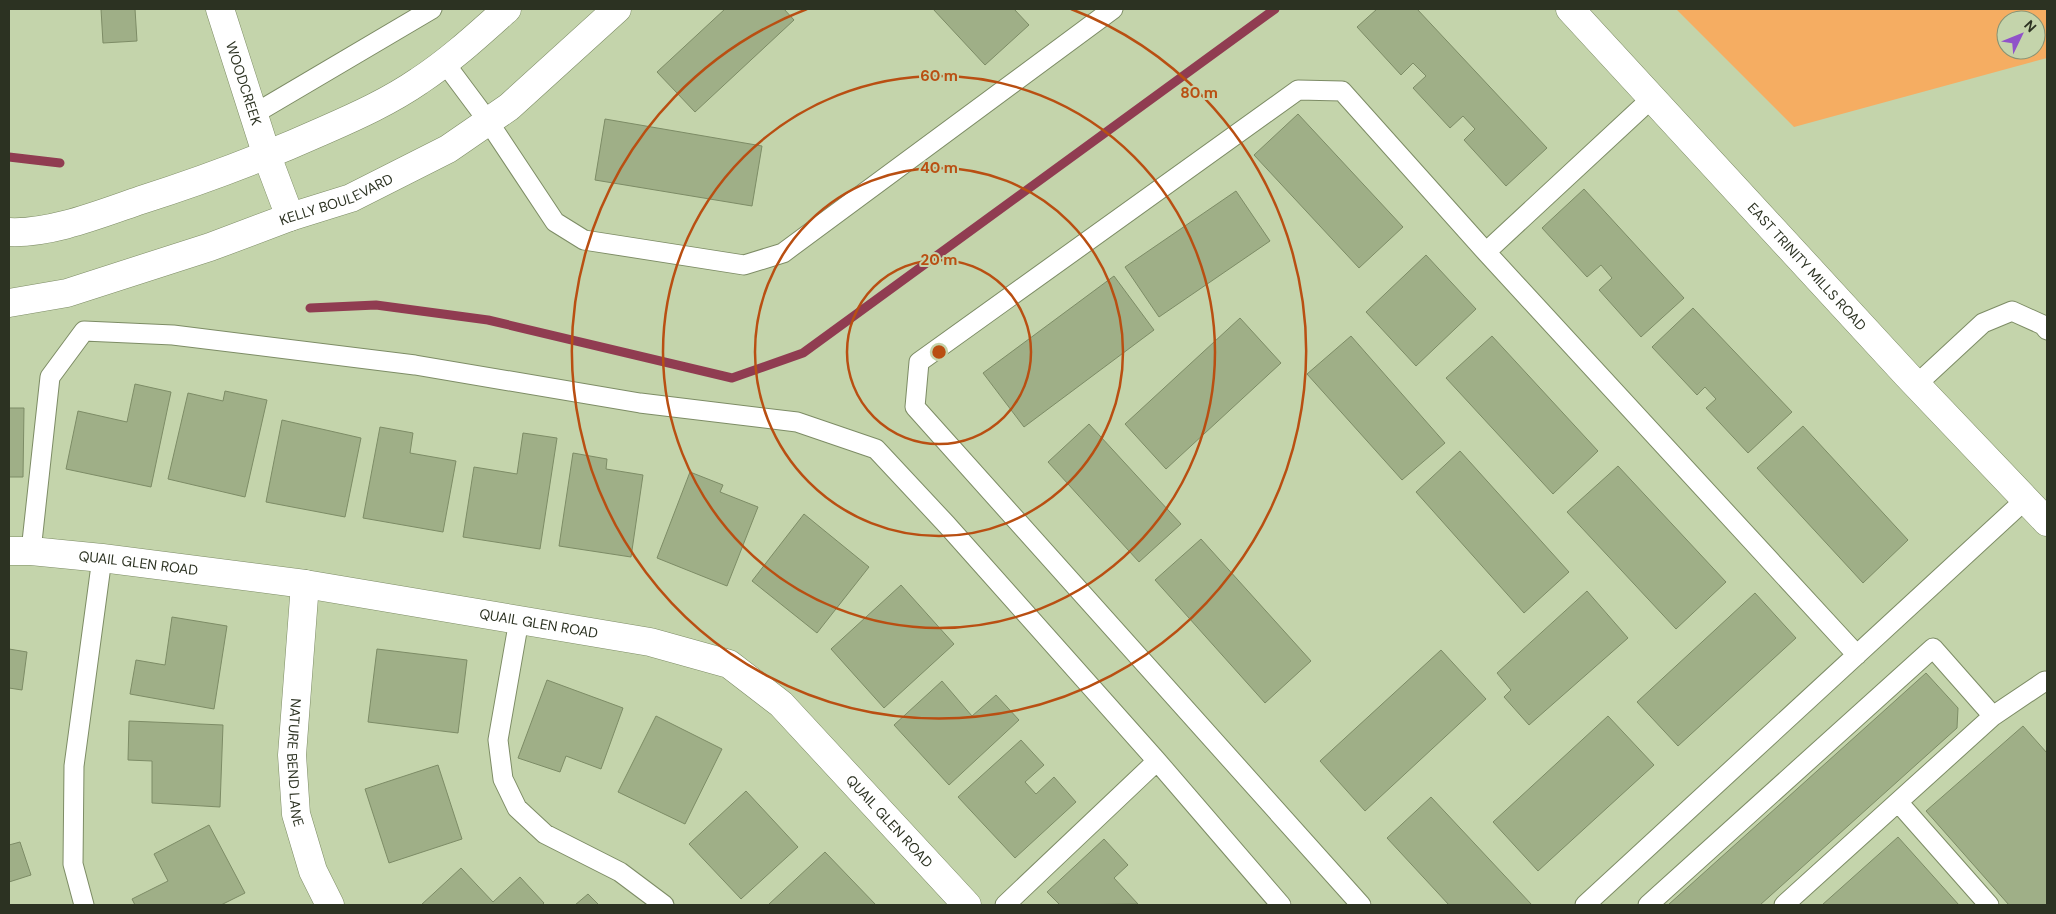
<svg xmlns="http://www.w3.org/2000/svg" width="2056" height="914" font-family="'DM Sans',sans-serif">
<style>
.green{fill:#f5ad62;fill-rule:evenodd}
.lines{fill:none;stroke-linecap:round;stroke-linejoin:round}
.stream{stroke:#903c51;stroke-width:9}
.building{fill:#9faf87;stroke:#7d8c66}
.service-casing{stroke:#7d8c65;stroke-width:21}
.minor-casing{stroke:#7d8c65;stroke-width:29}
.secondary-casing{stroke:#7d8c65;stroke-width:29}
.service{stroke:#fff;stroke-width:19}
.minor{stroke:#fff;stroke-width:28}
.secondary{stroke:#fff;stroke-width:28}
.ring{fill:none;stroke:#b94f12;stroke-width:2.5}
.labels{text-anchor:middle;stroke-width:4;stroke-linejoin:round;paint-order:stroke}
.street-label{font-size:14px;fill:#2c3222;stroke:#c4d4ab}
.centre{fill:#b94f12;stroke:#c4d4ab;stroke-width:2.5}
.ring-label{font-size:15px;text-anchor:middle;font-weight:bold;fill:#b94f12;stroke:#c4d4ab;stroke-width:4;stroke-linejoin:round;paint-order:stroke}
</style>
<rect width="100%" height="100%" fill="#c4d4ab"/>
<!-- green -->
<path class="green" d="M1676,9H2047V58L1794,127ZM2006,20H2036V50H2006Z"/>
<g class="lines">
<!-- stream -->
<path class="stream" d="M9,157L60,163
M310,308L376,305L488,320L732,378L803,353L1275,9"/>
</g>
<!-- building -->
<path class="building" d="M101,9H135L137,41L103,43Z
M725,9H784L794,20L695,112L657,72Z
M933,9H1014L1029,25L985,65Z
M1377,9H1417L1547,148L1506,186L1464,140L1475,129L1463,116L1450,128L1413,88L1426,76L1413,63L1401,75L1357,27Z
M1298,114L1403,227L1359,268L1254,155Z
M605,119L762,146L752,206L595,180Z
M1584,189L1684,298L1641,337L1599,290L1612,278L1601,265L1587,277L1542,228Z
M1236,191L1270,241L1159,317L1125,267Z
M1426,255L1476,309L1416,366L1366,312Z
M1114,276L1154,330L1024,427L983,373Z
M1693,308L1792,412L1748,453L1706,408L1716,399L1705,387L1697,395L1652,347Z
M1240,318L1281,363L1166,469L1125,424Z
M1351,336L1445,443L1402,480L1307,374Z
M1492,336L1598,451L1553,494L1446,378Z
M135,384L171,392L151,487L66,469L78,411L127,422Z
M225,391L267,400L245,497L168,479L188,393L223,401Z
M9,408H24L23,477H9Z
M282,420L361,438L345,517L266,502Z
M1089,424L1181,524L1139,562L1048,462Z
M1803,426L1908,540L1863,583L1757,468Z
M380,427L413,433L410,453L456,461L443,532L363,518Z
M523,433L557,438L540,549L463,537L474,467L517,474Z
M1460,451L1569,572L1524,613L1416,492Z
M573,453L607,459L606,469L643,475L631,557L559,546Z
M1618,466L1726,582L1676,629L1567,512Z
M690,472L723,485L720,492L758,507L727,586L657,558Z
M804,514L869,567L817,633L752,581Z
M1201,539L1311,661L1265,703L1155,580Z
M901,585L954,644L884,708L831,649Z
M1587,591L1628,638L1529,725L1504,697L1511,690L1497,673Z
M1755,593L1796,638L1678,746L1637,702Z
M172,617L227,626L214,709L130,694L136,660L165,665Z
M9,649L27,652L22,690L9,688Z
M377,649L467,660L458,733L368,722Z
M1441,650L1486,699L1365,811L1320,761Z
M1926,673L1958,708L1957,728L1760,905H1668Z
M547,680L623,708L601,769L566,756L560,772L518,758Z
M942,681L972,716L996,695L1019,720L949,785L894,725Z
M656,716L722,749L685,824L618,792Z
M1608,716L1654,765L1538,871L1493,822Z
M129,721L223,725L220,807L152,803V761L128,760Z
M2023,726L2047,753V905H2009L1926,811Z
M1021,740L1044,765L1025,782L1036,794L1054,777L1076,802L1015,858L958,797Z
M438,765L462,839L389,863L365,789Z
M746,791L798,847L741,899L689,844Z
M1431,797L1532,905H1449L1387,838Z
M209,825L245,893L221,905H135L132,899L168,881L154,854Z
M1898,837L1959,905H1822Z
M1104,839L1128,865L1114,878L1138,904L1060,905L1047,892Z
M20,842L31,875L9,882V845Z
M825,852L876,905H768Z
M461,868L493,902L520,877L544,903L542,905H421Z
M588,894L599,905H575Z"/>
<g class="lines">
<defs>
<path id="service" d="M444,62L488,121L555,222L584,240L744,265L783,253L1113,9
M254,114L432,9
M1486,252L1652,98
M1916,385L1983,323L2012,311L2043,325L2047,330
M31,551L50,377L84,331L173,335L415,365L640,403L797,422L876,449L947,525L1157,761L1281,905
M519,620L498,740L503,779L517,808L545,834L620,872L664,905
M1898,802L1989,905
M84,905L73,864L74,766L102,558
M1005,905L1157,761
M1361,905L915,407L919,362L1298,90L1342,91L1486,252L1857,655
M1585,905L2026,499
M1648,905L1933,648L1993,716
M1784,905L1993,716L2045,681"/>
<g id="minor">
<path id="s1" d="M220,9L267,156L290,217"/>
<path id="s2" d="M9,551H31L102,558L305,584L650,642L729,664L781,704L967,905"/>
<path id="s3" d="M305,584L292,755L296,814L313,871L330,905"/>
</g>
<g id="secondary">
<path id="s4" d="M1570,9L1907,375L2047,522"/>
<path d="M9,232C51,234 100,214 141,200C204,180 265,157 325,130C357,116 390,101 419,81C451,60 479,34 507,9"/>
<path id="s5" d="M9,303L67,293L210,247L290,217L351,198L448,149L509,107L617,9"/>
</g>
</defs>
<!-- service casing -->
<use href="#service" class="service-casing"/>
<!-- minor casing -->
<use href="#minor" class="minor-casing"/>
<!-- secondary casing -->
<use href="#secondary" class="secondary-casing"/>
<!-- service -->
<use href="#service" class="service"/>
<!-- minor -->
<use href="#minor" class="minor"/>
<!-- secondary -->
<use href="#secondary" class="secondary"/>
</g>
<!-- distance rings -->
<g class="ring">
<circle cx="939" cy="352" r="92"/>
<circle cx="939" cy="352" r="184"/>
<circle cx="939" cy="352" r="276"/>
<path d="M1071 9A367 367 0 1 1 807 9"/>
</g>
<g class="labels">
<!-- street labels -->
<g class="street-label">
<text dy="5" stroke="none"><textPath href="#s1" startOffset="78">WOODCREEK</textPath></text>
<text dy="5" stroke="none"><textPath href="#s5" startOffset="344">KELLY BOULEVARD</textPath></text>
<text dy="5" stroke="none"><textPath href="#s4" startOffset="350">EAST TRINITY MILLS ROAD</textPath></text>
<text dy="5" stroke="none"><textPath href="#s2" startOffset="130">QUAIL GLEN ROAD</textPath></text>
<text dy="5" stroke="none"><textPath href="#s2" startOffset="535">QUAIL GLEN ROAD</textPath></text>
<text dy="5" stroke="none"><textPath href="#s3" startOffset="179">NATURE BEND LANE</textPath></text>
<text dy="5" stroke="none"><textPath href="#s2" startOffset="955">QUAIL GLEN ROAD</textPath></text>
</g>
</g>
<circle cx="939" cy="352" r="8" class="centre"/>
<g class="ring-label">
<text x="939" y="81">60 m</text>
<text x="1199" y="98">80 m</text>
<text x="939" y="173">40 m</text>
<text x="939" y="265">20 m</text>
</g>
<!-- border -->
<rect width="2056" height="914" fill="none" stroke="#2c3222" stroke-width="20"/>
<!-- north arrow -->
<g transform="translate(2021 35) rotate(47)"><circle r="24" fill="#c4d4ab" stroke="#879374"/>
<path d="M0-4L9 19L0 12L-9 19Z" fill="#9052c9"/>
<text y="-8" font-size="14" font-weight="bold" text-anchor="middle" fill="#2c3222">N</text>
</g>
</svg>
